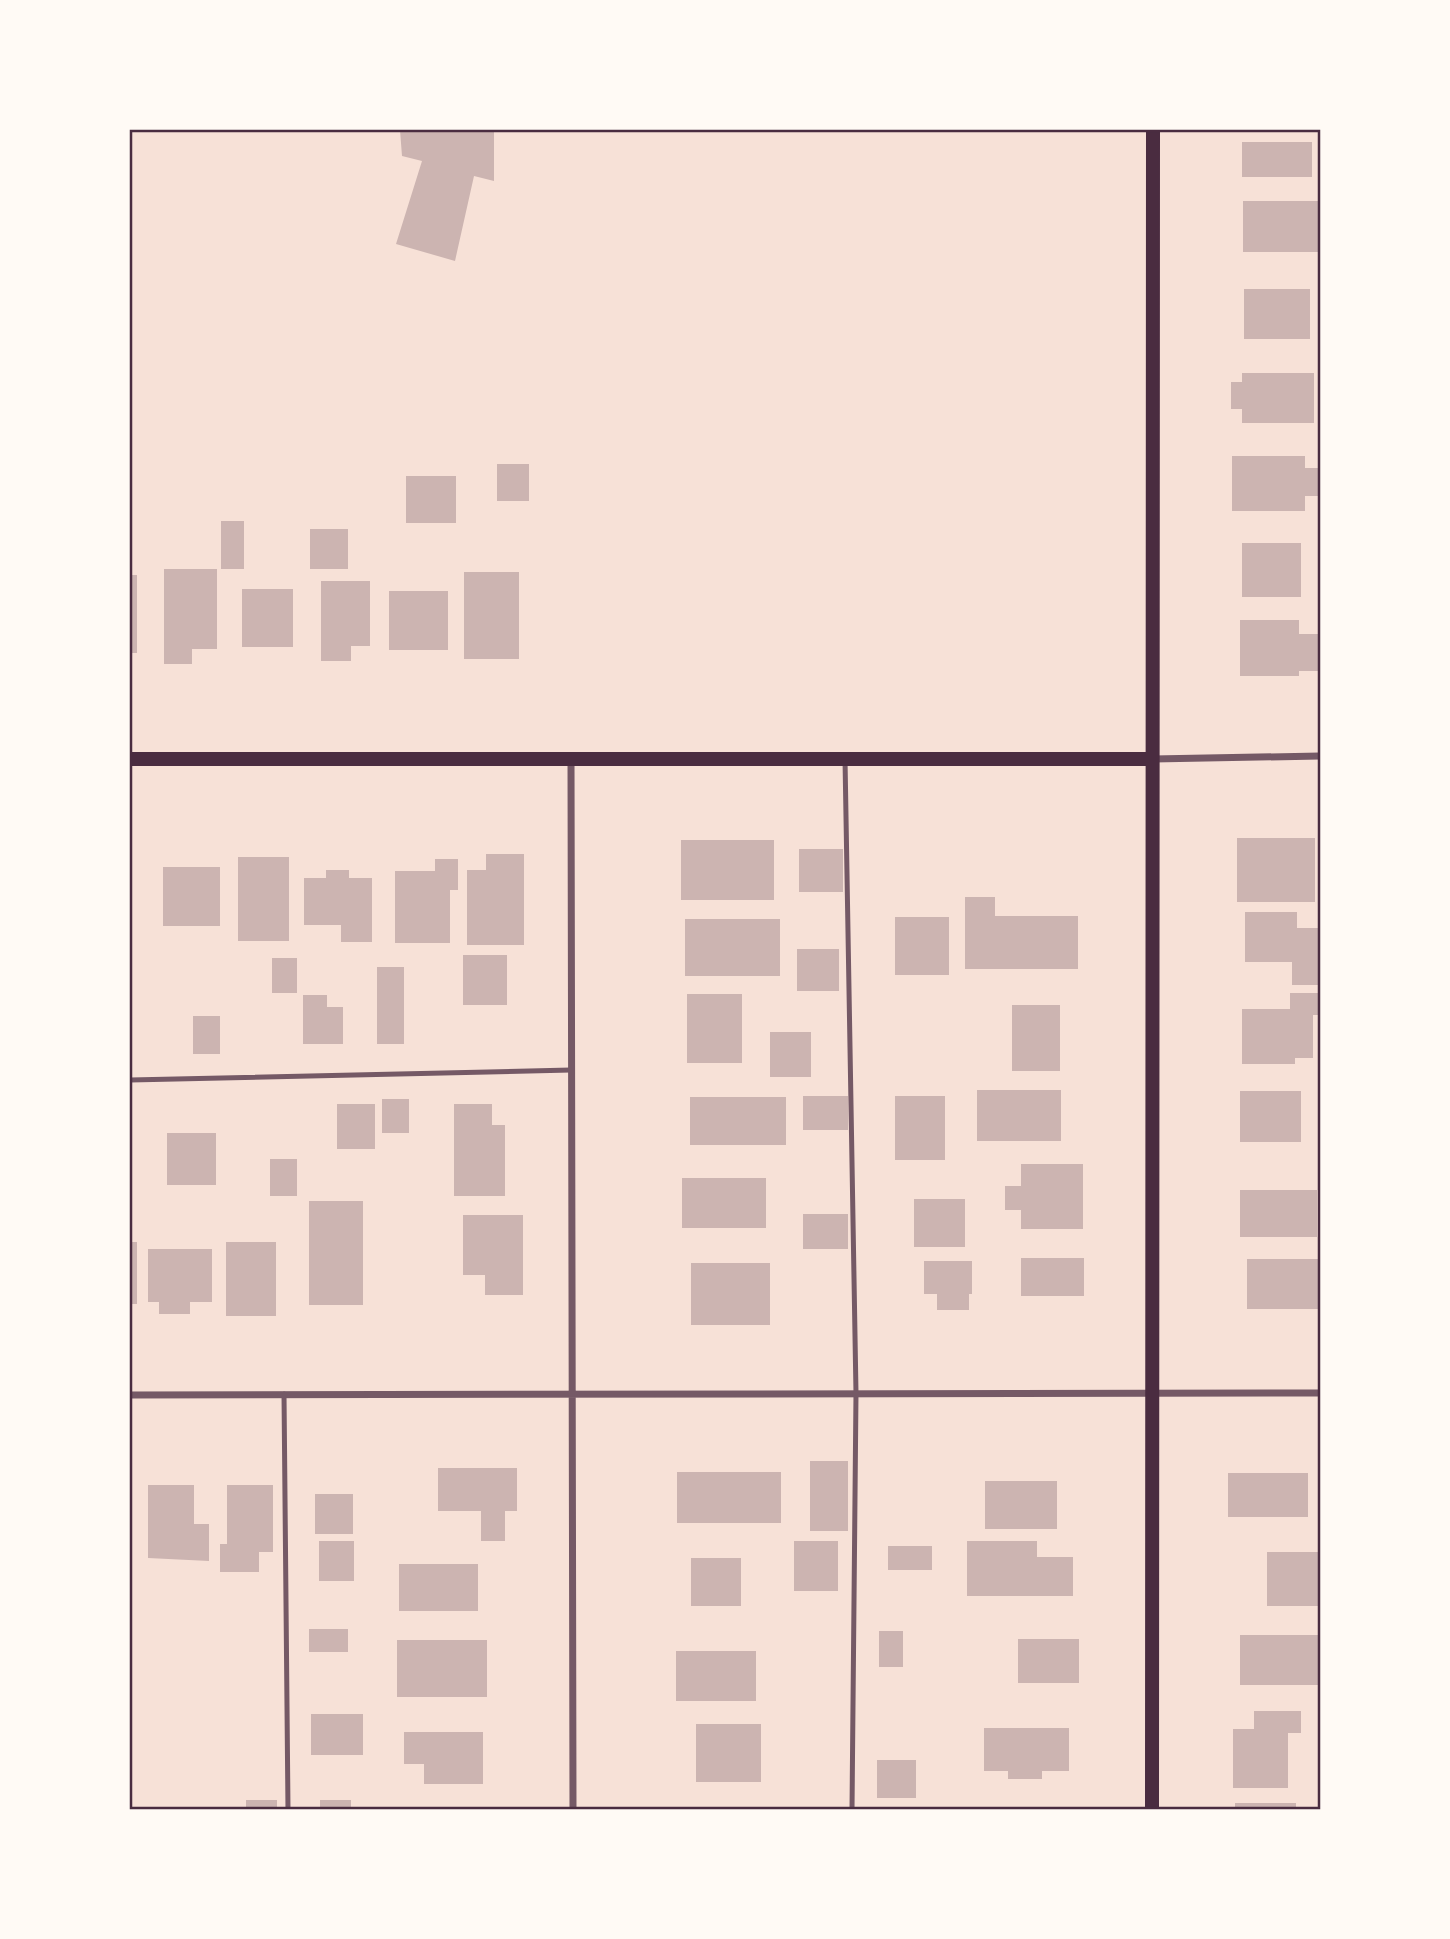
<svg xmlns="http://www.w3.org/2000/svg" width="1450" height="1939" font-family="'Zilla Slab',serif">
<style>
.building{fill:#ccb4b1}
.lines{fill:none;stroke-linecap:round;stroke-linejoin:round}
.service{stroke:#755966;stroke-width:5}
.minor{stroke:#755966;stroke-width:7}
.secondary{stroke:#4a2c40;stroke-width:14}
.neatline{fill:none;stroke:#4a2c40;stroke-width:2.5}
</style>
<rect width="100%" height="100%" fill="#f7e1d7"/>
<!-- building -->
<path class="building" d="M400,130H494V181L474,176L455,261L396,244L422,161L402,156Z
M1242,142H1312V177H1242Z
M1243,201H1320V252H1243Z
M1244,289H1310V339H1244Z
M1242,373H1314V423H1242V409H1231V382H1242Z
M1232,456H1305V468H1320V508H1318V496H1305V511H1232Z
M497,464H529V501H497Z
M406,476H456V523H406Z
M221,521H244V569H221Z
M310,529H348V569H310Z
M1242,543H1301V597H1242Z
M164,569H217V649H192V664H164Z
M464,572H519V659H464Z
M130,575H137V653H130Z
M321,581H370V646H351V661H321Z
M242,589H293V647H242Z
M389,591H448V650H389Z
M1240,620H1299V634H1320V671H1299V676H1240Z
M1237,838H1315V902H1237Z
M681,840H774V900H681Z
M799,849H843V892H799Z
M486,854H524V945H467V870H486Z
M238,857H289V941H238Z
M435,859H458V890H450V943H395V871H435Z
M163,867H220V926H163Z
M326,870H349V878H372V942H341V925H304V878H326Z
M965,897H995V916H1078V969H965Z
M1245,912H1297V928H1320V985H1292V962H1245Z
M895,917H949V975H895Z
M685,919H780V976H685Z
M797,949H839V991H797Z
M463,955H507V1005H463Z
M272,958H297V993H272Z
M377,967H404V1044H377Z
M1290,993H1320V1015H1313V1058H1295V1064H1242V1009H1290Z
M687,994H742V1063H687Z
M303,995H327V1007H343V1044H303Z
M1012,1005H1060V1071H1012Z
M193,1016H220V1054H193Z
M770,1032H811V1077H770Z
M977,1090H1061V1141H977Z
M1240,1091H1301V1142H1240Z
M803,1096H848V1130H803Z
M895,1096H945V1160H895Z
M690,1097H786V1145H690Z
M382,1099H409V1133H382Z
M337,1104H375V1149H337Z
M454,1104H492V1125H505V1196H454Z
M167,1133H216V1185H167Z
M270,1159H297V1196H270Z
M1021,1164H1083V1229H1021V1210H1005V1186H1021Z
M682,1178H766V1228H682Z
M1240,1190H1317V1237H1240Z
M914,1199H965V1247H914Z
M309,1201H363V1305H309Z
M803,1214H848V1249H803Z
M463,1215H523V1295H485V1275H463Z
M130,1242H137V1304H130Z
M226,1242H276V1316H226Z
M148,1249H212V1302H190V1314H159V1302H148Z
M1021,1258H1084V1296H1021Z
M1247,1259H1320V1309H1247Z
M924,1261H972V1294H969V1310H937V1294H924Z
M691,1263H770V1325H691Z
M810,1461H848V1531H810Z
M438,1468H517V1511H505V1541H481V1511H438Z
M677,1472H781V1523H677Z
M1228,1473H1308V1517H1228Z
M985,1481H1057V1529H985Z
M148,1485H194V1524H209V1561L148,1558Z
M227,1485H273V1552H259V1572H220V1544H227Z
M315,1494H353V1534H315Z
M319,1541H354V1581H319Z
M794,1541H838V1591H794Z
M967,1541H1037V1557H1073V1596H967Z
M888,1546H932V1570H888Z
M1267,1552H1320V1606H1267Z
M691,1558H741V1606H691Z
M399,1564H478V1611H399Z
M309,1629H348V1652H309Z
M879,1631H903V1667H879Z
M1240,1635H1320V1685H1240Z
M1018,1639H1079V1683H1018Z
M397,1640H487V1697H397Z
M676,1651H756V1701H676Z
M1254,1711H1301V1733H1288V1788H1233V1729H1254Z
M311,1714H363V1755H311Z
M696,1724H761V1782H696Z
M984,1728H1069V1771H1042V1779H1008V1771H984Z
M404,1732H483V1784H424V1764H404Z
M877,1760H916V1798H877Z
M246,1800H277V1810H246Z
M320,1800H351V1810H320Z
M1235,1803H1296V1810H1235Z"/>
<g class="lines">
<!-- service -->
<path class="service" d="M845,759L856,1393L852,1810
M130,1080L571,1070
M284,1394L288,1810"/>
<!-- minor -->
<path class="minor" d="M571,759L573,1810
M1153,759L1320,756
M130,1395L1320,1393"/>
<!-- secondary -->
<path class="secondary" d="M130,759H1152
M1152,1810L1153,130"/>
</g>
<!-- border -->
<rect width="1450" height="1939" fill="none" stroke="#fffaf5" stroke-width="262"/>
<rect x="131" y="131" width="1188" height="1677" class="neatline"/>
</svg>
